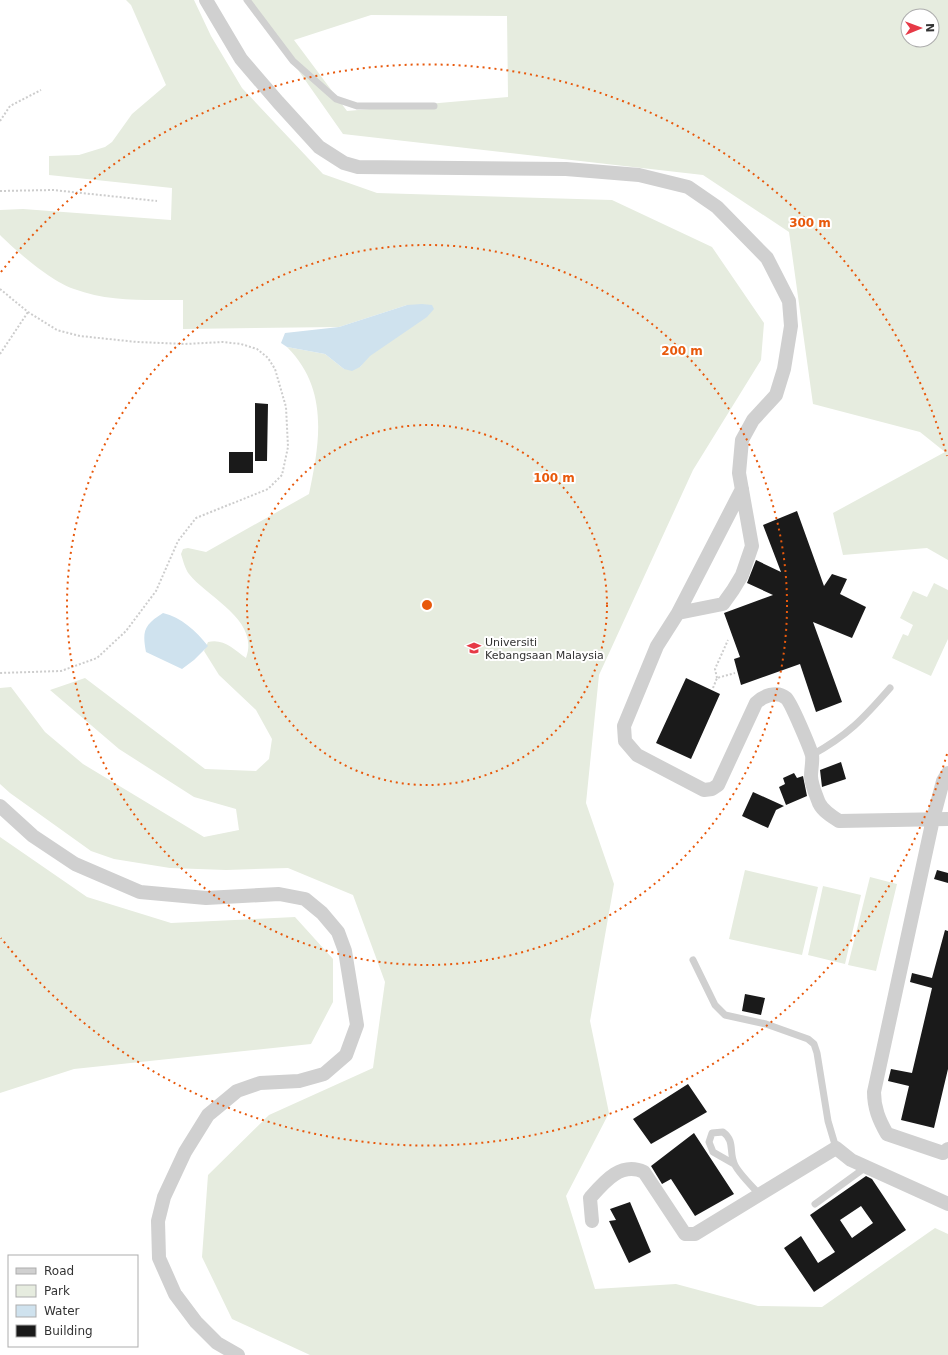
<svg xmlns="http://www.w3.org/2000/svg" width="948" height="1355" font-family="'DejaVu Sans',sans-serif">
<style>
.green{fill:#e6ecdf;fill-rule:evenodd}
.water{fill:#cfe2ee}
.building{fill:#1a1a1a;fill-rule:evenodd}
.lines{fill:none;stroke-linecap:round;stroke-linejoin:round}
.path{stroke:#cdcdcd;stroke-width:2;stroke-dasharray:2 2;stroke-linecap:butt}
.lane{stroke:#d0d0d0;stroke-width:7}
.street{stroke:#d0d0d0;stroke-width:14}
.ring{fill:none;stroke:#e8590c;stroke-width:2;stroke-dasharray:2 4}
.labels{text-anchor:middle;stroke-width:4;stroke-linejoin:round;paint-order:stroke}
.poi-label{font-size:11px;fill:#333;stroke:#fff;text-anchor:start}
.centre{fill:#e8590c;stroke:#fff;stroke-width:2}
.ring-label{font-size:12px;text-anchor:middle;font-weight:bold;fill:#e8590c;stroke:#fff;stroke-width:4;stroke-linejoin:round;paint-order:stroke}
</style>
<rect width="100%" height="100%" fill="#fff"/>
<!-- green -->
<path class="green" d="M126,0H194L211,36L242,88L323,174L377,193L612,200L712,247L764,323L761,360L693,470L599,675L586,803L614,884L590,1021L609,1113L566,1196L595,1289L676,1284L758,1306L822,1307L935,1228L948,1234V1355H310L232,1319L202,1257L208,1175L269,1115L373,1068L385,982L353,895L288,868L226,870L170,868L114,859L91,851L10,793L0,784V688L11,687L45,732L83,764L204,837L239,830L236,809L194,797L119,749L50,690L85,678L205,769L256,771L269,759L272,739L256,710L219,675L204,651L208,642C223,638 234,649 246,658C260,620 208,598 189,574C185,569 183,560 181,554L183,549L188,548L206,552L309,494C320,442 329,389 287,347L325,354L344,369L360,367L407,305L339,327L183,329V300C146,300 109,302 74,289C52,282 16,251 0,235V210L23,209L171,220L172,188L49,175V156L79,155L105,147L112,142L132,114L166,85L131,5Z
M249,0H948V560L927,548L843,555L833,513L945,452L920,432L813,404L789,232L703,175L343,134ZM371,15L507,16L508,97L347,111L294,40ZM908,16H932V40H908Z
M934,583L948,590V639L931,676L892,658L903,634L908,636L913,625L900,618L913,591L927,597Z
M0,837L87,897L171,923L295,917L333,959V1002L311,1044L74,1069L0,1093Z
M745,870L818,887L802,955L729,939Z
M870,877L897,884L876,971L848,965Z
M823,886L861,895L845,964L808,955Z"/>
<!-- water -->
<path class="water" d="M422,304L432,305L434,309L427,317L370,356L360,367L352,371L344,369L325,354L287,347L281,343L285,333L339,327L407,305Z
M163,613C181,617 196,631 208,646L194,660L182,669L146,652C142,631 144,625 163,613Z"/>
<!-- building -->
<path class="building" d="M255,403L268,404L267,461H255Z
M229,452H253V473H229Z
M797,511L824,586L832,574L847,579L840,594L866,607L852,638L813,622L842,702L816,712L800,664L741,685L734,659L740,657L724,613L773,595L747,583L756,560L781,572L763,525Z
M686,678L720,694L691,759L656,743Z
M841,762L846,779L822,787L820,770Z
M794,773L797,778L803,776L807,796L786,805L779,787L785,784L783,778Z
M753,792L784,806L776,810L768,828L742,816Z
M937,870L948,873V883L934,879Z
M945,930L948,931V1069L934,1128L901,1120L909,1086L888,1081L891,1069L912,1073L932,988L910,982L912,973L932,978Z
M745,994L765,998L761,1015L742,1011Z
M688,1084L707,1112L651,1144L633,1119Z
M694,1133L734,1194L695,1216L671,1179L662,1184L651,1166Z
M866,1176L872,1179L906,1230L814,1292L784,1248L801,1236L818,1263L835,1252L810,1215ZM861,1206L873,1223L852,1238L840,1220Z
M630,1202L651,1252L629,1263L609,1221L616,1220L610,1209Z"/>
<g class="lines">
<!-- path -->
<path class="path" d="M0,121L10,106L41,90
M0,191L53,190L157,201
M0,289L28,312L57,330L80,336L137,342L185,344L223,342L241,344L257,349L268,358L275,369L286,407L288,447L282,475L268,489L196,518L178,541L156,591L126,631L97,658L61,671L0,673
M0,354L28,312
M717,678L715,669L728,640
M713,688L717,678L735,673"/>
<!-- lane -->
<path class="lane" d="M247,0L293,61L336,99L357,106H434
M812,755C848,735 863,719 890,688
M693,960L715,1005L725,1015L766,1024L808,1039L814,1044L817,1053L828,1121L836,1148
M734,1164L713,1152L709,1142L712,1133L723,1132C735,1141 729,1151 734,1163C737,1172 753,1187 760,1195
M815,1204L866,1167"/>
<!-- street -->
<path class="street" d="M206,0L241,59L278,102L319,147L344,163L358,167L566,169L639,175L688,187L717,207L767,258L789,301L791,326L784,369L776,395L753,420L742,440L739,473L752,546L742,575L733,590L723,604L678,613
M742,489L678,613L657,646L624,726L625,741L637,755L704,790L712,789L718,785L756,703C763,696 777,690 786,698C791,702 810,748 812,755C813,761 811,769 811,776C811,784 816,795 819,803C823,811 831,816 839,821L948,819
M948,773L943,781L933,819L874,1092C874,1108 879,1120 887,1134L943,1153L948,1149
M0,806L33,836L75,864L140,892L206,898L279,894L305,899L322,913L338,932L345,951L357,1025L346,1055L324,1074L299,1081L260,1083L237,1091L208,1115L185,1152L164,1197L158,1221L159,1258L175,1294L196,1322L217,1343L238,1355
M592,1221L590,1198C604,1182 621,1161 644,1172L685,1234H695L836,1148L851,1160L948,1204"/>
</g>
<!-- distance rings -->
<g class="ring">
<circle cx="427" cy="605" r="180"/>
<circle cx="427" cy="605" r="360"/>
<path d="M947 754A541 541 0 0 1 1 938M1 272A541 541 0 0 1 947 456"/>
</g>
<!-- icons -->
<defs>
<symbol id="university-bare" viewBox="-9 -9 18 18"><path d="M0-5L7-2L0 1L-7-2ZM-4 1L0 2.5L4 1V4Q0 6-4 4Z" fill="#e63946" stroke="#fff" stroke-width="2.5" paint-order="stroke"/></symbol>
</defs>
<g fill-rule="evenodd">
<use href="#university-bare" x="464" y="638" width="20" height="20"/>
</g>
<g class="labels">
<!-- poi labels -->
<g class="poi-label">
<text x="485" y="646">Universiti<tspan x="485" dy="13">Kebangsaan Malaysia</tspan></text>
</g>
</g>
<circle cx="427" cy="605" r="6" class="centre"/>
<g class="ring-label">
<text x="810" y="227">300 m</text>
<text x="682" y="355">200 m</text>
<text x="554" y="482">100 m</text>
</g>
<!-- legend -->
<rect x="8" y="1255" width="130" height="92" fill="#ffffff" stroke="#adadad"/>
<rect x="16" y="1268" width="20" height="6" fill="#d0d0d0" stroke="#adadad"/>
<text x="44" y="1275" font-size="12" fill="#333333">Road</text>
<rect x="16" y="1285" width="20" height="12" fill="#e6ecdf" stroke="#adadad"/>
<text x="44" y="1295" font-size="12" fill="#333333">Park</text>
<rect x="16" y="1305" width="20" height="12" fill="#cfe2ee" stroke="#adadad"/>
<text x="44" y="1315" font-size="12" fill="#333333">Water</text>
<rect x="16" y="1325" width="20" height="12" fill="#1a1a1a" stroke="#adadad"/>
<text x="44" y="1335" font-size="12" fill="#333333">Building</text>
<!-- north arrow -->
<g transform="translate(920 28) rotate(89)"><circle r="19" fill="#ffffff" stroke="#adadad"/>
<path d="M0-3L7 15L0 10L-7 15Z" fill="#e63946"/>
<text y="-6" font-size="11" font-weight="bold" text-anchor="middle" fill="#333333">N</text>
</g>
</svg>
